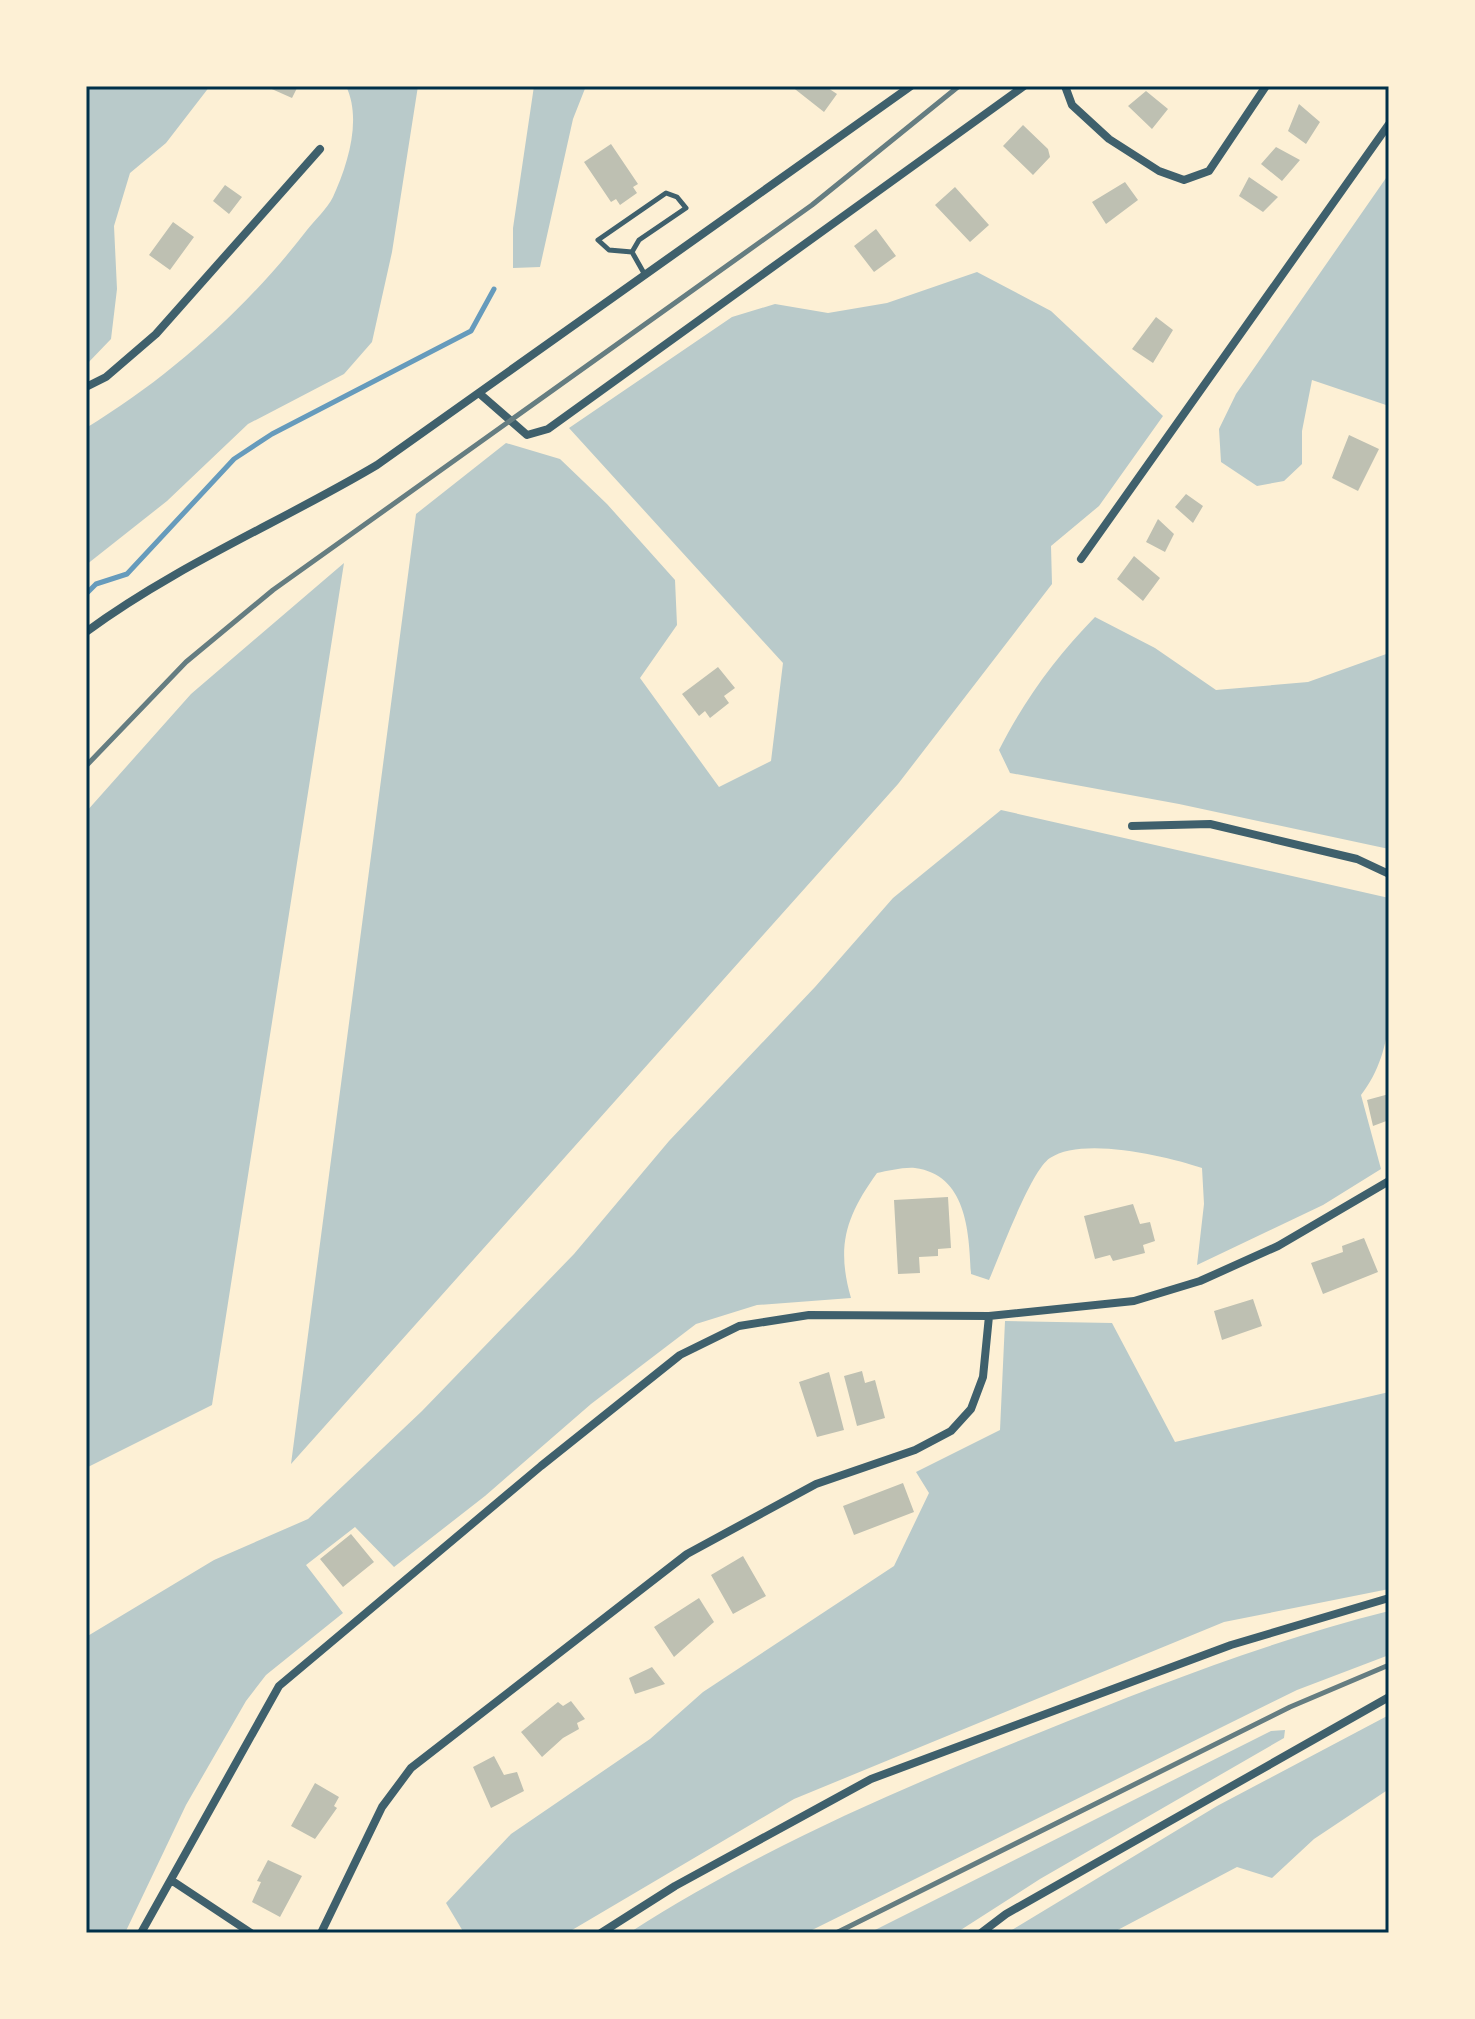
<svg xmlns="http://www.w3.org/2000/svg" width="1475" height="2019" font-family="'PT Sans',sans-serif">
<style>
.green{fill:#b9caca}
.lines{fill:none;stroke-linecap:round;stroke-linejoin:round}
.stream{stroke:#669bbc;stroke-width:5}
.building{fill:#bec0b2}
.service{stroke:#3f606c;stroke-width:5}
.minor{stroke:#3f606c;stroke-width:8}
.rail{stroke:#657d81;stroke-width:5}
.neatline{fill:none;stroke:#003049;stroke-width:3}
</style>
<rect width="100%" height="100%" fill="#fdf0d5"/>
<!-- green -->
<path class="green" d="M86,86H210L166,143L130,173L114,226L117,289L111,339L86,365Z
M346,86H418L392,252L372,342L344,374L248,424L167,501L86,565V428C169,378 248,307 307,230C315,220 327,209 333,197C348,164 362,119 346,86Z
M534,86H586L573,119L540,267L513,268V228Z
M1386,178L1389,179V406L1312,380L1302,431V464L1284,481L1257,486L1221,462L1219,429L1236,394Z
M977,272L1051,311L1163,416L1099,506L1051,546L1052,584L898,784L291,1464L416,514L506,443L560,459L607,504L675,580L677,625L640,678L719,787L771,761L783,663L569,428L732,317L775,304L828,313L887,303Z
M344,563L212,1405L86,1468V812L191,694Z
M1095,617L1155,648L1216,690L1308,682L1389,653V849L1179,804L1010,773L999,750C1025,699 1056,657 1095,617Z
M1001,810L1389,898C1389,962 1403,1042 1361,1095L1381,1169L1323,1205L1197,1265L1204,1204L1202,1168C1167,1156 1082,1136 1050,1158C1031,1170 1000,1255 989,1280L971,1274C969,1232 967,1175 915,1168C903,1167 888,1171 877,1173C846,1216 836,1246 851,1298L757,1305L696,1324L591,1404L485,1496L394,1567L355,1527L306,1565L343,1613L266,1675L246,1701L186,1805L125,1933H86V1637L214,1560L308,1519L422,1411L574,1254L669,1141L815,987L893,898Z
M1005,1321L1112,1323L1175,1442L1389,1392V1589L1224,1622L794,1799L567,1933H464L446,1903L511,1834L650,1739L703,1692L894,1566L929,1493L916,1472L1000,1430Z
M1389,1611V1655L1297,1690L806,1933H629C757,1850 899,1789 1041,1732C1154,1686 1270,1641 1389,1611Z
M1389,1715V1789L1314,1839L1272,1878L1237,1867L1112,1933H1007L1217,1806Z
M1285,1730L1284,1738L1040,1879L956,1933H869L1271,1731Z"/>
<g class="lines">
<!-- stream -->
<path class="stream" d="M86,594L96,584L127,574L234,459L272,434L471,331L494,289"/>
</g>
<!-- building -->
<path class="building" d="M265,86H298L292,98Z
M791,86H825L837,94L824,112Z
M1146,91L1168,109L1152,129L1128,106Z
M1299,104L1320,122L1306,144L1288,131Z
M1023,125L1048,149L1050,157L1033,175L1003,146Z
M611,144L638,184L633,187L637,193L620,205L616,199L611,202L584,162Z
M1276,147L1300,160L1282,181L1261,164Z
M1249,177L1278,197L1263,212L1239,196Z
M1125,182L1138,200L1106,224L1092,202Z
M225,185L242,197L229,214L213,201Z
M955,187L989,225L970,242L935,205Z
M173,222L194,237L170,270L149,255Z
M876,229L896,256L874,272L854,246Z
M1156,317L1173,330L1153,363L1132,349Z
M1349,435L1379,449L1358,491L1332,478Z
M1186,494L1203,506L1193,523L1175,507Z
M1158,519L1174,534L1165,552L1146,542Z
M1134,556L1160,578L1143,601L1117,579Z
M718,667L735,688L724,696L729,703L710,718L705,711L699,716L682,694Z
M1389,1094V1120L1373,1126L1367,1100Z
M948,1197L951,1248L938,1249V1256L919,1257L920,1273L898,1274L894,1200Z
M1133,1204L1140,1224L1150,1222L1155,1241L1143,1245L1145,1253L1113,1261L1110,1255L1095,1259L1084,1216Z
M1364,1238L1378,1272L1323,1294L1311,1263L1343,1252L1342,1246Z
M1253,1299L1262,1326L1222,1340L1214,1311Z
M862,1371L865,1383L875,1380L885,1418L857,1426L844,1376Z
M829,1372L844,1430L817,1437L799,1382Z
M903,1483L914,1512L854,1535L843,1506Z
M351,1534L374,1562L343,1587L320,1559Z
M743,1556L766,1596L733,1614L711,1575Z
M699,1598L714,1622L674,1657L654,1627Z
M652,1667L665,1684L635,1694L629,1678Z
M571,1701L585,1719L577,1723L579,1729L563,1738L542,1757L521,1732L558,1702L563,1706Z
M494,1756L504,1775L517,1772L524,1791L491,1808L473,1767Z
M315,1783L339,1797L334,1806L337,1808L315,1839L291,1826Z
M268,1860L302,1876L280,1917L252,1902L261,1882L257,1881Z"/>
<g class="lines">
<!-- service -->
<path class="service" d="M666,193L677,197L686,208L639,240L632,252L609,250L598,240Z
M632,252L645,275"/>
<!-- minor -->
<path class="minor" d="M1065,86L1072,105L1109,139L1159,171L1184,180L1209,171L1266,86
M86,387L106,377L156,334L320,149
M480,394L527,435L548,429L1024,86
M1081,559L1389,124
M86,632C177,565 281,522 377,465L911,86
M1132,826L1210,824L1357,859L1389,874
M171,1880L251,1933
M141,1933L279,1686L541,1466L680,1355L739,1326L809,1315L989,1316L1134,1301L1200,1281L1278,1246L1389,1181
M321,1933L382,1807L411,1768L687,1554L816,1484L915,1450L951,1431L971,1409L983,1377L989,1316
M601,1933L675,1886L871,1779L1231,1645L1389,1598
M981,1933L1006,1914L1389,1697"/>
<!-- rail -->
<path class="rail" d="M86,766L186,662L273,590L812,205L959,86
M836,1933L1290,1707L1389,1665"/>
</g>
<!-- border -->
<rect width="1475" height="2019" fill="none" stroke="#fdf0d5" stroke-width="176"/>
<rect x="88" y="88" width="1299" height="1843" class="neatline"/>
</svg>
